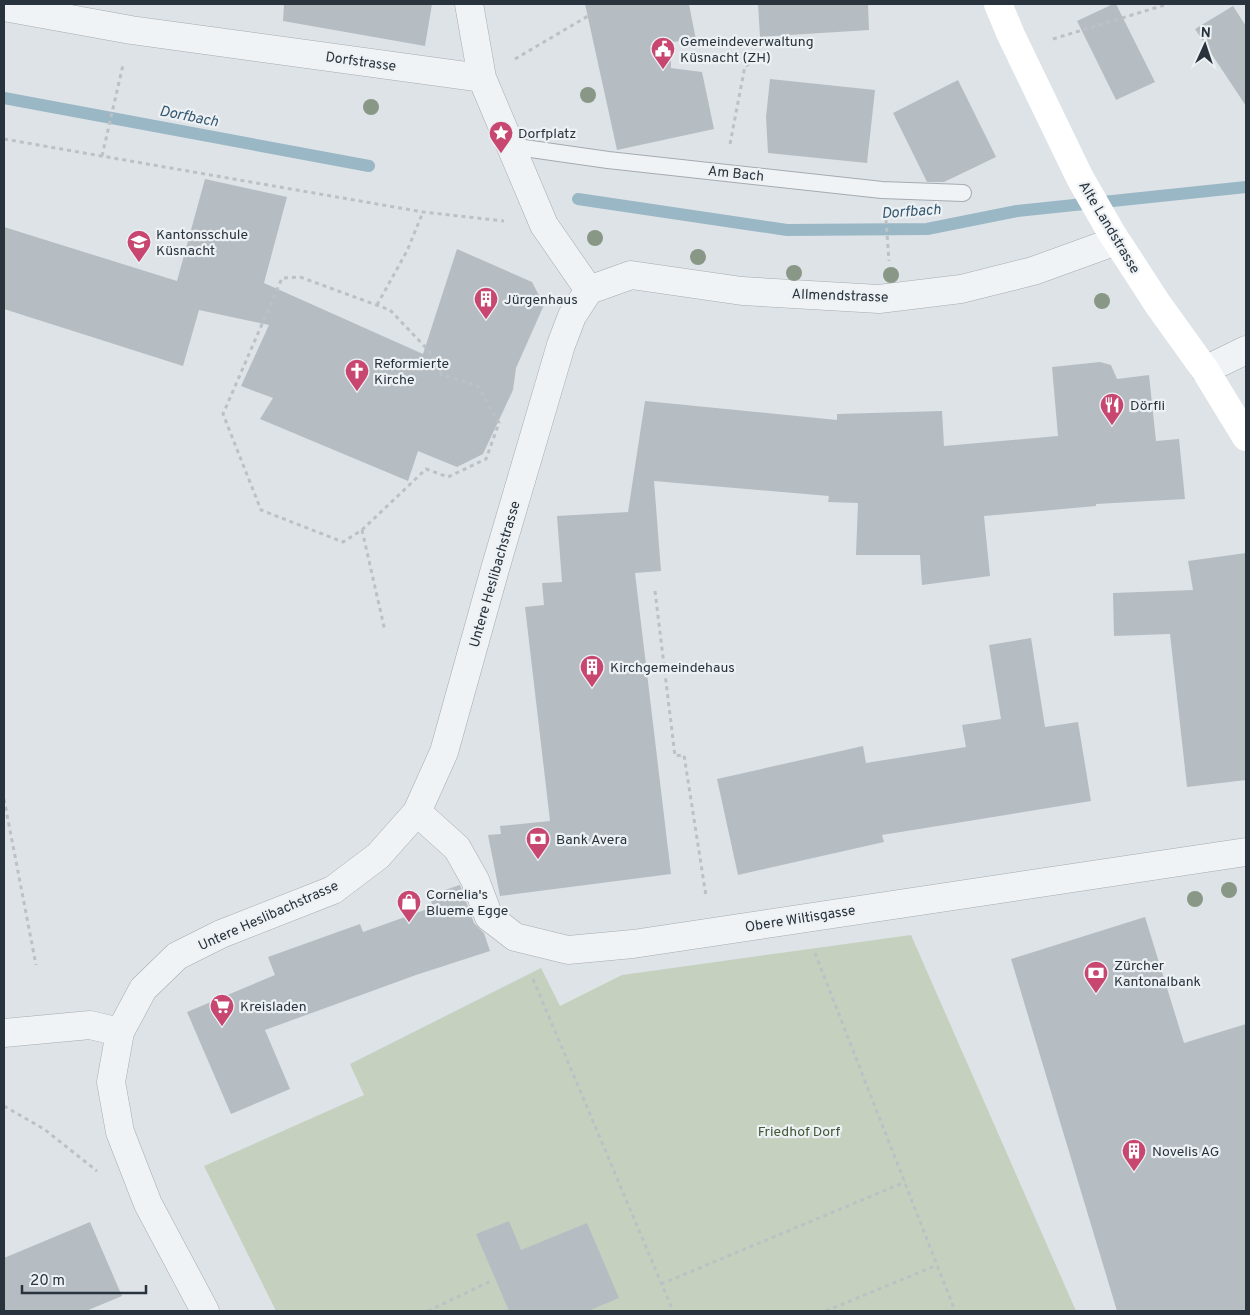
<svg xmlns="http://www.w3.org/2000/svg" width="1250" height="1315" font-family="Overpass,sans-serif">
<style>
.green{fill:#c6d0bf}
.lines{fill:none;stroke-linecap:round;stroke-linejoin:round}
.stream{stroke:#9ab7c6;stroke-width:12}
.building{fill:#b5bdc3}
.lane-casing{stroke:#a4abb1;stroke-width:18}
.street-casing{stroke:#a4abb1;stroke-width:29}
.path{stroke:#bcc1c5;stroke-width:3;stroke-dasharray:4 4;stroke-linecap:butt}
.lane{stroke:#f0f3f5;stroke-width:16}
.street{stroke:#f0f3f5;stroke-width:28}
.secondary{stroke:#fff;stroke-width:28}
.tree{fill:#889786}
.labels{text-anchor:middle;stroke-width:4.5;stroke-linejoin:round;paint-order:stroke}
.poi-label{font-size:14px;fill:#28333d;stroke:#edf1f4;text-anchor:start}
.street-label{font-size:14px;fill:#28333d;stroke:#edf1f4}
.park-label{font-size:14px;fill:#425836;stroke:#edf1f4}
.water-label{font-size:15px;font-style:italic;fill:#34586f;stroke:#edf1f4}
</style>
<rect width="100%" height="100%" fill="#dee3e7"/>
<!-- green -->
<path class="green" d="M911,935L1076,1311H276L204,1166L364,1095L350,1064L541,968L560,1006L622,975Z"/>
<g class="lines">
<!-- stream -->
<path class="stream" d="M4,98L369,166
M578,199L787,230L927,229L1017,211L1246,187"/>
</g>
<!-- building -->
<path class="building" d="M284,4H432L425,46L283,21Z
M585,4H689L696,40L671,42V68L702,72L714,129L617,150Z
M758,4H868L869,30L760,37Z
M1113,4H1116L1155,82L1116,100L1077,21Z
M1233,6L1246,26V106L1195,29Z
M770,79L875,90L867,163L768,153L766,117Z
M958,80L996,157L944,182H927L893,113Z
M205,179L287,197L264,283L423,354L457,249L532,282L544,305L516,368L513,390L483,454L457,467L418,451L408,481L260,419L273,398L241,386L269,325L199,310L183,366L4,309V227L177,281Z
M1100,362L1111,365L1117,379L1149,375L1156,441L1179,439L1185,499L1096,504V506L984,516L990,576L922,585L920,555H856L858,503L828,502L829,496L654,481L661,571L635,573L671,874L500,896L488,835L501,834L500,826L550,821L525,607L544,605L542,583L562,582L557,516L628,512L645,401L837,420V414L942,411L944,446L1058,436L1052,367Z
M1246,553V780L1187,787L1170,634L1114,636L1113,593L1193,590L1188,561Z
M1031,638L1045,727L1078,722L1091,801L882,835L884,842L738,875L717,779L863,746L866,763L966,747L962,725L1001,719L989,645Z
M460,885L474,923L484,933L490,951L416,975L265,1030L290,1089L231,1114L187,1012L275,975L268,957L360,924L363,932L433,907L429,895Z
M1145,917L1184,1043L1246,1024V1311H1117L1011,959Z
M509,1221L521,1250L587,1223L619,1298L588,1311H509L476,1234Z
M90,1222L122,1296L86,1311H4V1258Z"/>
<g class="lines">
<defs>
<path id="lane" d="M510,146L608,160L882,190L963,193"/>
<path id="street" d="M469,4L482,78L544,225L589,290
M4,7L131,30L482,78
M589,290L631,275L742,291L879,299L961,289L1033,271L1116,241
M1205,370L1246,350
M417,812L457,848L475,880L489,917L515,937L568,950L633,944L1246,852
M4,1033L90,1025L120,1032
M205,1311L148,1204L120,1132L111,1082L120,1032L143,989L177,956L221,934L333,890L378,856L417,812L444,752L495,569L561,345L572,316L589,290"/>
</defs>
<!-- lane casing -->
<use href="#lane" class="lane-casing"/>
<!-- street casing -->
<use href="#street" class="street-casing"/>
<!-- path -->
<path class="path" d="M1053,39L1168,4
M515,59L588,16
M4,139L423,212L504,221
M730,144L745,66L759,60
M102,156L123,65
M886,220L889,261
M300,277L390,310L429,351L442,375L478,386L499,423L486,459L448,477L426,469L362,530L343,542L261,510L223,414L282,278Z
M377,305L407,251L423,212
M362,530L385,631
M655,591L675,756L684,755L706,896
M4,799L36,965
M815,953L955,1311
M533,979L673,1311
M4,1106L44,1129L97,1171
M661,1284L905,1182
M428,1311L491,1281
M826,1311L937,1265"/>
<!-- lane -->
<use href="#lane" class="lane"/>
<!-- street -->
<use href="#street" class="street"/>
<!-- secondary -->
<path class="secondary" d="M998,4L1011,35L1080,178L1111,232L1157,303L1205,370L1246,437"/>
</g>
<!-- trees -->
<g class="tree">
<circle cx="588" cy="95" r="8"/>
<circle cx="371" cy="107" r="8"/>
<circle cx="595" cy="238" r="8"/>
<circle cx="698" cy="257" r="8"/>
<circle cx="794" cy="273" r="8"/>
<circle cx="891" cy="275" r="8"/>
<circle cx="1102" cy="301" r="8"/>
<circle cx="1229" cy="890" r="8"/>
<circle cx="1195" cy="899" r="8"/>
</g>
<!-- icons -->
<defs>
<symbol id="civic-pin" viewBox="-11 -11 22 30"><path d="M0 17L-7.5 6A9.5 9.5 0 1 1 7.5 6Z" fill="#c84770" stroke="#edf1f4"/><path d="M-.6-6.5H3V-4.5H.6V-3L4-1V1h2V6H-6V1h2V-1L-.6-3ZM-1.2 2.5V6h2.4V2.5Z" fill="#fff"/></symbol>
<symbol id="sight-pin" viewBox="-11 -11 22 30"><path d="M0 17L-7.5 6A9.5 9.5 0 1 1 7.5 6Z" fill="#c84770" stroke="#edf1f4"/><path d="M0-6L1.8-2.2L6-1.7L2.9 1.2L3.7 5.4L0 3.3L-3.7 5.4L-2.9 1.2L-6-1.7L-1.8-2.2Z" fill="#fff"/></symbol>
<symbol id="school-pin" viewBox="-11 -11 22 30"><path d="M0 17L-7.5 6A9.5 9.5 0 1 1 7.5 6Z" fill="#c84770" stroke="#edf1f4"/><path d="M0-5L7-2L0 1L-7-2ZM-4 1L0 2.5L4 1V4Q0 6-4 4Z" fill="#fff"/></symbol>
<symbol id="building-pin" viewBox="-11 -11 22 30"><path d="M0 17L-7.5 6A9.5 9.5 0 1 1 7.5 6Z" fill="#c84770" stroke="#edf1f4"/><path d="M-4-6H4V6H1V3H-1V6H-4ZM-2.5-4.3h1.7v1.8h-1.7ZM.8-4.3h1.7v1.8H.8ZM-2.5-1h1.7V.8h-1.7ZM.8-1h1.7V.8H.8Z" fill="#fff"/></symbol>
<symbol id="church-pin" viewBox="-11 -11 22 30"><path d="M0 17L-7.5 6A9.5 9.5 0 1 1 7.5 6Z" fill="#c84770" stroke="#edf1f4"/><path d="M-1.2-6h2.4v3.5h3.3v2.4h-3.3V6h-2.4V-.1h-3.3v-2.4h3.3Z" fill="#fff"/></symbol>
<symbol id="restaurant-pin" viewBox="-11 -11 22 30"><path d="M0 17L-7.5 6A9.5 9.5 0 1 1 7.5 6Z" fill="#c84770" stroke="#edf1f4"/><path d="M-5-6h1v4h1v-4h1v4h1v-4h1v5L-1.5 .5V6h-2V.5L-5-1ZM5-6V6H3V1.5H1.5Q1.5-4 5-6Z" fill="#fff"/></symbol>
<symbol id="bank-pin" viewBox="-11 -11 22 30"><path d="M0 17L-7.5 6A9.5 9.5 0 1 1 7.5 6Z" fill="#c84770" stroke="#edf1f4"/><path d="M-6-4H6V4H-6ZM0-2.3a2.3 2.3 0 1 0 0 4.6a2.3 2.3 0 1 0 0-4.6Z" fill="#fff"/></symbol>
<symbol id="shop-pin" viewBox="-11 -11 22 30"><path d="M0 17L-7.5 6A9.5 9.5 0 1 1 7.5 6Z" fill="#c84770" stroke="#edf1f4"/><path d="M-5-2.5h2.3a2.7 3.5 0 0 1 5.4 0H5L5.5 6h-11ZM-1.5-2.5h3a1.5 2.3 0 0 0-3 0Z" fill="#fff"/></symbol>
<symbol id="supermarket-pin" viewBox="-11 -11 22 30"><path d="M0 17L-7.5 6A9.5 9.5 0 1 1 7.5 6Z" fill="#c84770" stroke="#edf1f4"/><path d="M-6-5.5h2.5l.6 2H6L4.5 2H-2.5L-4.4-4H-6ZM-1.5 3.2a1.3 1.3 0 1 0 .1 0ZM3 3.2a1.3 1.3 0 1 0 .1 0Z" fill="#fff"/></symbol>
</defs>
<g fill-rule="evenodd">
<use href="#civic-pin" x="649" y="35" width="28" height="38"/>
<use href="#sight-pin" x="487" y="119" width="28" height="38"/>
<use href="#school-pin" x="125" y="228" width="28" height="38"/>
<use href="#building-pin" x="472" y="285" width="28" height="38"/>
<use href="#church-pin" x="343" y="357" width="28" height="38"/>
<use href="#restaurant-pin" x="1098" y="391" width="28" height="38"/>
<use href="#building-pin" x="578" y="653" width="28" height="38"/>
<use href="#bank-pin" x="524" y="825" width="28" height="38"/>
<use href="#shop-pin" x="395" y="888" width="28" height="38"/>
<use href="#bank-pin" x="1082" y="959" width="28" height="38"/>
<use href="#supermarket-pin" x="208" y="992" width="28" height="38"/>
<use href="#building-pin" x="1120" y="1137" width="28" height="38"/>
</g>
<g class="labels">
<!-- poi labels -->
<g class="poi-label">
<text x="680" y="46">Gemeindeverwaltung<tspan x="680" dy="16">Küsnacht (ZH)</tspan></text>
<text x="518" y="138">Dorfplatz</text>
<text x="156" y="239">Kantonsschule<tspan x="156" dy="16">Küsnacht</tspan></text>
<text x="504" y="304">Jürgenhaus</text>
<text x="374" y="368">Reformierte<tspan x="374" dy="16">Kirche</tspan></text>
<text x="1130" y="410">Dörfli</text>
<text x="610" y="672">Kirchgemeindehaus</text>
<text x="556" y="844">Bank Avera</text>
<text x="426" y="899">Cornelia's<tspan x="426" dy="16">Blueme Egge</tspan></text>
<text x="1114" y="970">Zürcher<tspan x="1114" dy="16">Kantonalbank</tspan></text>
<text x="240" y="1011">Kreisladen</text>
<text x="1152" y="1156">Novelis AG</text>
</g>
<!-- street labels -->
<g class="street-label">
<text transform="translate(361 61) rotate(8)" y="5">Dorfstrasse</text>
<text transform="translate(736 173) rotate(6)" y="5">Am Bach</text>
<text transform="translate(1110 227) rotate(59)" y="5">Alte Landstrasse</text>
<text transform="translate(840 295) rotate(2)" y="5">Allmendstrasse</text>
<text transform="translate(494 574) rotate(-74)" y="5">Untere Heslibachstrasse</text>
<text transform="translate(268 915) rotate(-24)" y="5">Untere Heslibachstrasse</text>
<text transform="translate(800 918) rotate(-9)" y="5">Obere Wiltisgasse</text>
</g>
<!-- park labels -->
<g class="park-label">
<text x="799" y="1136">Friedhof Dorf</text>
</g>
<!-- water labels -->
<g class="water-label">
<text transform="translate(189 116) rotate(11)" y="5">Dorfbach</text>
<text transform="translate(911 211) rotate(-4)" y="5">Dorfbach</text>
</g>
</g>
<!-- border -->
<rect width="1250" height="1315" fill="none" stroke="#28333d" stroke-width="10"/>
<!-- north arrow -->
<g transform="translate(1205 45) rotate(3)" stroke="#edf1f4" stroke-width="4" paint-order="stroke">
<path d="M0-4L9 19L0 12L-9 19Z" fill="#28333d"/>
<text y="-8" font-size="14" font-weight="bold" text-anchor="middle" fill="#28333d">N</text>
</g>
<!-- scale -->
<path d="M22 1285v8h124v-8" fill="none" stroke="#28333d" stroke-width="2.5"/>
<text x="30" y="1285" font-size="15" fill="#28333d" stroke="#edf1f4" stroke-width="4" paint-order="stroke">20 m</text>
</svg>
